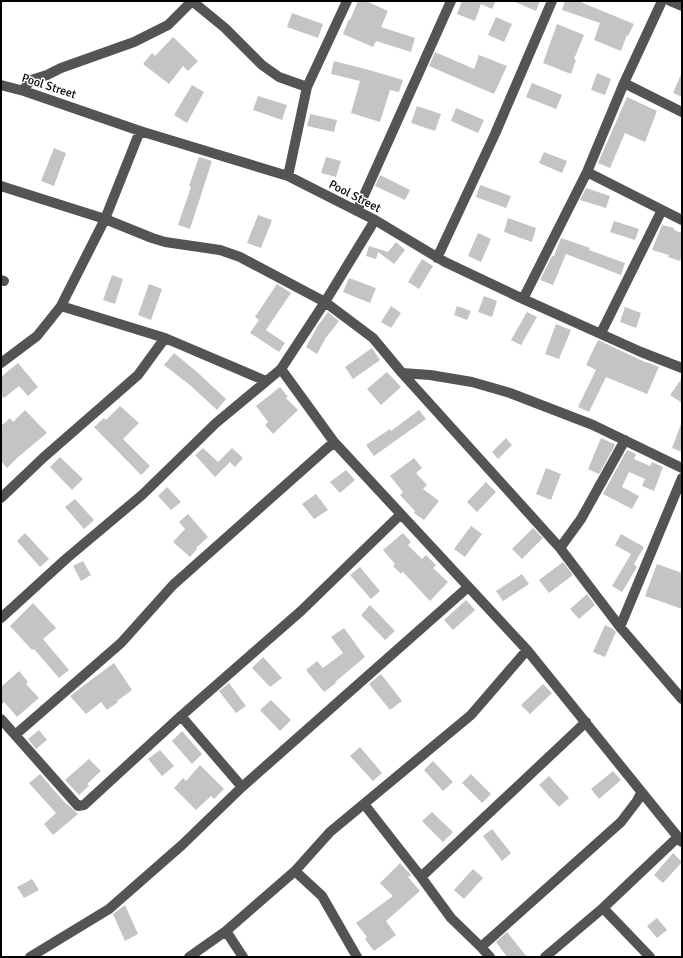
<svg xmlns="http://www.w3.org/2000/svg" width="683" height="958" font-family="Signika,sans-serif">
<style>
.building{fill:#c4c4c4}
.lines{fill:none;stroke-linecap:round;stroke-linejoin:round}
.minor{stroke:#545454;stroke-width:10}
.labels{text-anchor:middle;stroke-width:3;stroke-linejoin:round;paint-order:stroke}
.street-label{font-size:12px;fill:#000;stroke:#fff}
</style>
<rect width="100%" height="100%" fill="#fff"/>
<!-- building -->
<path class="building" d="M358,1H366L388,11L381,27L415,38L411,52L376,41L373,47L343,34L349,19L350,20Z
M462,1H496L492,9L481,4L475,21L457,14Z
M513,1H540L536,11Z
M565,1H578L634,24L628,36L627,35L621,51L594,40L600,23L562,10Z
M292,13L323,24L318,38L287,27Z
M496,17L512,24L504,42L488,35Z
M557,24L584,35L574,59L576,60L571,74L543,63Z
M173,37L198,61L188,71L183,66L169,84L143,64L152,53L155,56Z
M435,52L474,69L479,55L507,66L494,94L429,66Z
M334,61L369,70L403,80L399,92L390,90L380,122L351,113L360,81L331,74Z
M682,72V97L673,93Z
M597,73L611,79L605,95L591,90Z
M532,83L562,95L556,109L526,97Z
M192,85L204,92L187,123L174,115Z
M258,96L287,105L282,120L253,110Z
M627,97L657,111L645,142L625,133L610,168L598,163Z
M417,106L441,114L435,131L411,123Z
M456,108L484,120L478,133L451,121Z
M310,114L337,120L334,132L307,126Z
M54,148L66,153L54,186L41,181Z
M544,152L567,161L562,173L539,163Z
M199,157L212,161L190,229L178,225L191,187L189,186Z
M326,157L341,161L336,177L321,173Z
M380,175L410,190L405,200L375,186Z
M480,185L511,196L506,208L476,197Z
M586,188L610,196L606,208L580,200Z
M258,215L272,220L261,248L247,243Z
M508,218L536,228L532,242L504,232Z
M614,221L639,229L635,240L610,232Z
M662,225L674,228V230L682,233V256L680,261L668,257L669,255L652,250Z
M478,233L491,239L481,262L468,256Z
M561,238L590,248L589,250L625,263L621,275L566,254L553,285L540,280L552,256H554Z
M396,242L405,250L394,264L378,252L376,259L366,256L369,246L388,252Z
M422,259L433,266L419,289L408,282Z
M112,275L123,279L115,304L103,300Z
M349,278L376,288L370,303L343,292Z
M149,284L162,289L151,320L138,315Z
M277,284L291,293L266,330L285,343L279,352L250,333L259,320L255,317Z
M484,296L497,301L492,317L478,312Z
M391,306L401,313L391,328L381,322Z
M457,306L471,311L467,320L454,315Z
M625,307L641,313L636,328L620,322Z
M328,312L339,321L325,339L317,354L306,347L317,327Z
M527,312L537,317L521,345L511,340Z
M556,324L571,330L559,359L545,354Z
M598,340L647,363V362L659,367L647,394L606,377L589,412L578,407L596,370L586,365Z
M372,348L380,360L353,379L345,367Z
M174,353L197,372L226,399L217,410L191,386L164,365Z
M18,363L38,387L28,396L19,386L4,398L1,395V377Z
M387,372L401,387L381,405L367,389Z
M682,378V403L670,395Z
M280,387L288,397L286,398L298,410L273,434L265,425L268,422L256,406Z
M120,406L139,423L123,439L150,466L141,475L94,427L104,418L106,420Z
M25,410L47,433L17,458L7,468L1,461V426L10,418L13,422Z
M419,410L426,419L374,456L366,445L390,429L391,431Z
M681,424H682V452L672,448Z
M506,438L512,445L498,459L492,452Z
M601,438L614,444L615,445L599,474L588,469Z
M203,448L218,462L232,448L243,458L235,467L230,462L215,477L195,455Z
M627,450L636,454L634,459L650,466L652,462L663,467L654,491L642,486L645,479L629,472L622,487L639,496L632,509L603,494Z
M60,457L83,479L72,490L50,467Z
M414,458L422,468L416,473L427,485L423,489L439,501L424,520L414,513L415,511L400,495L403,492L390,476Z
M546,468L561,474L551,500L536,494Z
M346,470L355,480L340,493L330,482Z
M486,482L496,492L477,512L467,502Z
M167,487L181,502L171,510L158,496Z
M316,494L328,510L314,519L302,504Z
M75,499L94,520L84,529L65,507Z
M188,514L208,537L196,548L197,549L190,557L173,542L185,529L179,522Z
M471,526L482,534L465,557L454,549Z
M533,528L543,538L522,559L512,549Z
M25,533L49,559L40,567L17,541Z
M403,533L411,542L408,545L422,559L426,555L436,565L433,568L448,582L430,601L403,572L401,574L393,566L395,564L383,550Z
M621,534L644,547L634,564L637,567L622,592L612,586L631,554L615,545Z
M83,561L91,575L81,581L73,566Z
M563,562L573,575L549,593L539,580Z
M657,564L682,573V609L645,596Z
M360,567L380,591L371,599L350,575Z
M522,574L529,584L503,601L496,591Z
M587,594L595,605L579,619L570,609Z
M466,600L475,610L453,630L444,620Z
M33,603L56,628L43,639L69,670L59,678L34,649L32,650L10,626Z
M370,605L395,631L385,640L361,615Z
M605,625L613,629L616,632L605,657L593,652Z
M344,628L365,657L335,682L336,683L324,692L306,670L317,661L323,668L343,653L331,637Z
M263,657L282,678L270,687L252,668Z
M114,663L132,690L117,701L118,702L107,710L101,702L86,714L70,696L87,683Z
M19,671L28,682L26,684L39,698L17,717L4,702L1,705V687Z
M381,674L402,701L390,710L369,684Z
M229,683L246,706L236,713L219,691Z
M543,684L552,693L530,714L521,705Z
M271,700L291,720L280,731L260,710Z
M39,730L47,740L36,749L28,739Z
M182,731L202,754L192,764L172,741Z
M360,747L382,773L373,781L350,756Z
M160,750L174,766L162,776L148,759Z
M89,759L101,771L87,784L89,786L79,795L65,780Z
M433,761L453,782L443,791L424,770Z
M200,765L224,789L214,799L211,796L196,810L174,788L183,778L186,781Z
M613,771L621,780L599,799L591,789Z
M40,774L67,805V804L78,814L53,835L44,824L56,813L29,783Z
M471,774L491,794L482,803L462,783Z
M549,776L569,798L559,807L539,785Z
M432,812L453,832L443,842L422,821Z
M492,829L511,853L502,861L483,836Z
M673,853L682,862L663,883L654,875Z
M400,863L411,875L408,877L420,891L386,921L396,935L374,951L365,939L367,937L356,923L393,896L380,883Z
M473,869L483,878L464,899L454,890Z
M32,879L39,890L24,898L17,887Z
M125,905L138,934L125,941L113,914Z
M657,918L667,930L657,938L647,926Z
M507,932L527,957H507L496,942Z"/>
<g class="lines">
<!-- minor -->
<path class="minor" d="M192,1L225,28L262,65L279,77L307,87
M670,1L682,6
M624,83L682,112
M1,85L24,91L140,131L288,176L375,220L445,262L523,299L641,352L682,368
M24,91L23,90L31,80L47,75L61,68L134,42L168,25L192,1
M587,172L682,220
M288,176L307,87L347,1
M1,186L105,219L152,238L165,242L220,250L240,257L325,302L373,338L402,373L560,548L620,627L682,699
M357,211L451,1
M437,258L495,134L552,1
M1,280L4,281
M523,299L587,172L624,83L662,1
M61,306L165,338L266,381
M601,333L662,210
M1,363L37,336L61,306L105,219L140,131
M281,369L334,442L527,650L682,842
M402,373L430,375L472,382L510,393L593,425L682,468
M1,498L44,457L138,375L165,338
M560,548L581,519L625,440
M1,618L67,558L142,495L216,423L281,369L325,302L375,220
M620,627L682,478
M181,716L242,787
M1,719L78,806L84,805L181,716L301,611L400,515
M15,735L121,643L173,585L334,442
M364,804L421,877
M295,871L322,896L357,957
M226,931L243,957
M481,947L621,822L637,801L641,793
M30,957L109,909L182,845L242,787L467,588
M189,957L226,931L295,871L330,832L471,715L527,650
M490,957L481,947L451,918L421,877L586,722
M545,957L603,908
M650,957L603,908L678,837"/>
</g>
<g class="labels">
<!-- street labels -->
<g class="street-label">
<text transform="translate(49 86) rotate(18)" y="4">Pool Street</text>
<text transform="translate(355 196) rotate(27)" y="4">Pool Street</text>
</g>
</g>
<!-- border -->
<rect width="683" height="958" fill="none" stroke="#000000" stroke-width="4"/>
</svg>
